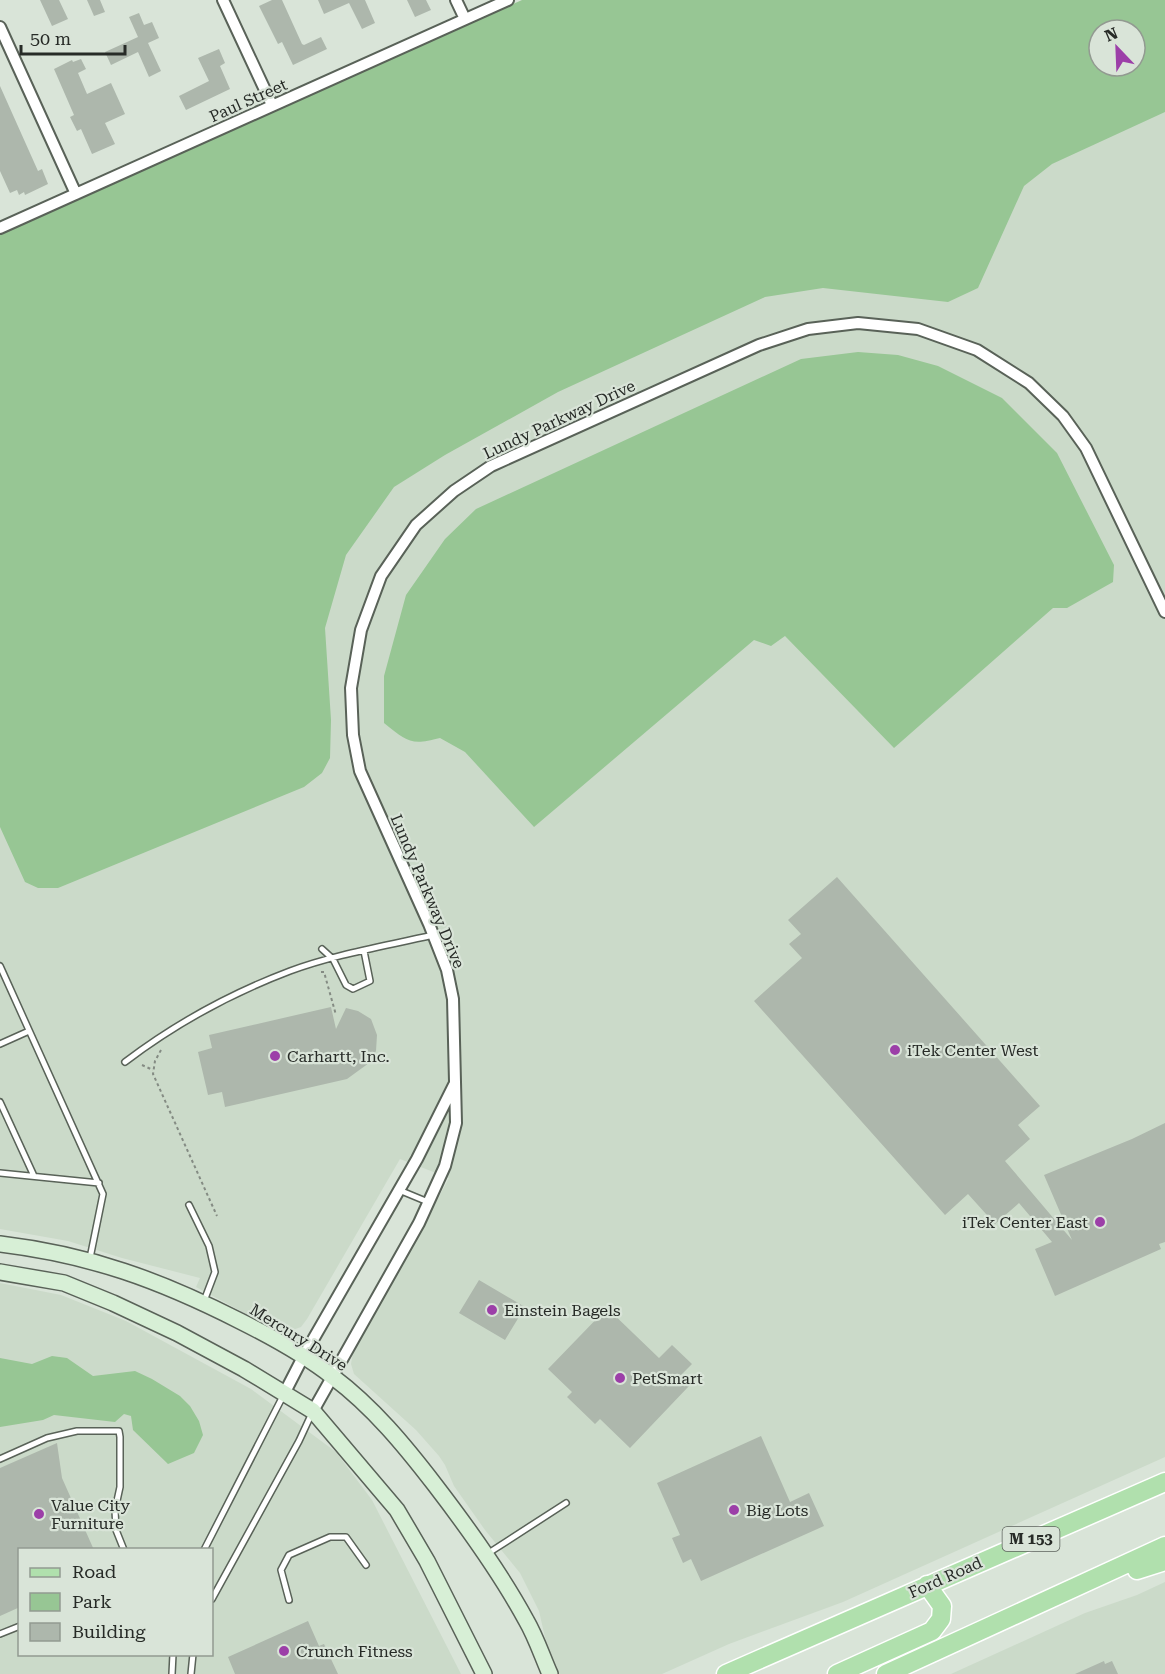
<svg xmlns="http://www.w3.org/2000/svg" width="1165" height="1674" font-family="'Roboto Serif',serif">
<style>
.built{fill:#cbdac9;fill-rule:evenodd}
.green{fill:#97c694;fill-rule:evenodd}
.building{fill:#adb7ac}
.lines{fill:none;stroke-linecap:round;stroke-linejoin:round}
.lane-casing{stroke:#596258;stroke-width:8}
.street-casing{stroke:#596258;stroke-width:14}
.secondary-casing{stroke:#596258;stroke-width:18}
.primary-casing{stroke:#fff;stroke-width:21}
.path{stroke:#848b83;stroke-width:2;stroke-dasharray:3 3;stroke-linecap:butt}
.lane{stroke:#fff;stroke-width:5}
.street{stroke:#fff;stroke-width:10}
.secondary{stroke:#d7efd6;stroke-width:15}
.primary{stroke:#b0e0ad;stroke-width:18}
.poi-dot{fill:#9c3fa8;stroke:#d9e4d8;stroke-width:2}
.labels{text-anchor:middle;stroke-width:4.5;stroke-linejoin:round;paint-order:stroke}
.shield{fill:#d9e4d8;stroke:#5c625c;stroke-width:1.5}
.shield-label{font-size:15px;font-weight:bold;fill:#272b27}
.street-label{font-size:16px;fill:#272b27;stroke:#d9e4d8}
.poi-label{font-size:16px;fill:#272b27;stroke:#d9e4d8;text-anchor:start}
</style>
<rect width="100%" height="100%" fill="#d9e4d8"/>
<!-- built -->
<path class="built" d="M1165,0V1457L843,1602L729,1644L662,1674H558L549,1655L539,1611L520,1573L485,1530L454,1486L445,1465L439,1456L416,1430L354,1374L351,1364L354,1346L409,1252L449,1178L400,1159L307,1319L301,1327L284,1333L280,1332L196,1287L200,1278L122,1258L68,1241L0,1229V233ZM1099,30H1135V66H1099Z
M0,1283L61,1295L126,1321L251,1389L336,1452L372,1500L461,1674H0ZM20,1550H212V1654H20Z
M1165,1582V1674H951L1085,1613L1137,1595Z"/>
<!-- green -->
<path class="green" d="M522,0H1165V112L1052,164L1024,186L978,288L948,302L823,288L765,297L558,392L445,455L394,487L346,555L325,628L331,720L330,758L322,773L304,787L58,888H38L25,882L0,827V233ZM1099,30H1135V66H1099Z
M858,352L898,355L938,366L1002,398L1057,453L1114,565L1113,582L1067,608H1053L894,748L785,636L771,646L754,640L534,827L465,752L440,738C410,746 407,741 384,723V676L406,595L445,539L476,509L801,359Z
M52,1356L67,1358L93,1376L135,1371L152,1379L180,1396L190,1406L199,1421L203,1435L194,1453L168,1464L133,1430L131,1416L124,1414L115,1422L54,1415L43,1420L0,1427V1358L32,1364Z"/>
<!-- building -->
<path class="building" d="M40,0H59L68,19L52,26Z
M87,0H100L105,12L94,16Z
M272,0H282L302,44L304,45L321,37L327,49L293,65L282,42L278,44L259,6Z
M318,0H365L375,23L362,29L349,3L324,14Z
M407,0H426L431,10L415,17Z
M139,13L144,25L152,22L159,38L148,43L161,71L149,77L138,52L111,65L105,52L138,37L129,17Z
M219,49L225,63L220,66L230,89L186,110L179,96L209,81L198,58Z
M81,59L86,69L78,73L87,94L111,83L125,114L105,123L115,144L92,154L81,129L77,131L70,117L74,115L54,69L72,60L73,62Z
M0,86L38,171L42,169L48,184L25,195L24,192L19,195L17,190L10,193L0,171Z
M837,877L1040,1106L1018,1125L1030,1139L1005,1161L1072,1240L1044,1175L1132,1139L1165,1123V1242L1159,1244L1161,1249L1055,1296L1035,1249L1052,1242L1019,1203L995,1224L968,1194L945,1215L754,1001L802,958L789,944L801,934L788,920Z
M331,1007L336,1029L346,1008L358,1011L371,1019L377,1035L376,1051L369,1063L347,1079L225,1107L222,1092L208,1095L198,1052L212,1048L209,1035Z
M479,1280L525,1307L505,1340L459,1313Z
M607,1308L659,1358L672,1345L692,1364L679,1377L689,1386L630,1448L600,1419L595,1424L567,1397L572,1392L548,1369Z
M761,1436L790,1502L809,1493L824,1526L701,1581L691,1559L683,1563L672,1538L680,1535L657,1483Z
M57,1443L62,1478L94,1550H20V1607L0,1616V1468Z
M308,1621L319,1646L324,1644L338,1674H235L228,1657Z
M1104,1661L1105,1664L1112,1661L1118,1674H1075Z"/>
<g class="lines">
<defs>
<path id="lane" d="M322,949L333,959L346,985L353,989L370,981L364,951
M0,966L103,1194L90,1258
M0,1044L29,1031
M125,1062C175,1024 232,993 290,971C336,954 386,946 433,935
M0,1102L34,1176
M0,1173L99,1183
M399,1190L428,1202
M189,1205L209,1246L215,1272L204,1301
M0,1459L47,1438L77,1431H119L120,1437V1487L115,1510L116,1530L124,1550
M204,1550L283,1396
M487,1554L566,1503
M212,1599L299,1441L312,1413
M289,1600L281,1570L289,1555L330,1537H346L366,1565
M0,1634L20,1626
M172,1674L173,1654
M191,1674L193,1654"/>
<path id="street" d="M223,0L272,105
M456,0L465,19
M0,27L76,194
M0,228L508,0
M284,1394L303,1357L417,1159L454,1085
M313,1411L419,1223L445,1166L456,1123L453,999L447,970L429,924L360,771L353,735L351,688L361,630L381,576L416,525L454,491L491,466L759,345L808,329L858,323L918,329L977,350L1029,383L1063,416L1086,448L1165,612"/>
<path id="secondary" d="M0,1244C91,1255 159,1280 240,1321C272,1337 305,1355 333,1377C373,1407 405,1446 435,1485C468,1528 500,1572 526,1620C536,1637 542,1656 550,1674
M0,1272L64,1283L113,1303L177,1333L244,1369L313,1411L397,1510L427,1561L484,1674"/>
<path id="primary" d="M1137,1570L1165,1561
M726,1674L1165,1482
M837,1674L932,1631L941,1619L942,1606L927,1585
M886,1674L1165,1546"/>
</defs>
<!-- lane casing -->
<use href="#lane" class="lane-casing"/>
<!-- street casing -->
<use href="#street" class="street-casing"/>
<!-- secondary casing -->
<use href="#secondary" class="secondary-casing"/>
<!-- primary casing -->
<use href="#primary" class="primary-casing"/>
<!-- path -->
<path class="path" d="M321,972H324L336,1015
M161,1050L155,1061L153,1074L217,1216
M142,1065L153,1070"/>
<!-- lane -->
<use href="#lane" class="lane"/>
<!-- street -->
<use href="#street" class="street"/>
<!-- secondary -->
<use href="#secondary" class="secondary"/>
<!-- primary -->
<use href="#primary" class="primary"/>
</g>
<!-- markers -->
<g class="poi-dot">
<circle cx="895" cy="1050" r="6"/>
<circle cx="275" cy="1056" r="6"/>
<circle cx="1100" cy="1222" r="6"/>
<circle cx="492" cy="1310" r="6"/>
<circle cx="620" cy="1378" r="6"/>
<circle cx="734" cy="1510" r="6"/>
<circle cx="39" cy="1514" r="6"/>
<circle cx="284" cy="1651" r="6"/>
</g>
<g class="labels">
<!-- shield labels -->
<rect class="shield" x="1002.5" y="1527" width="57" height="24" rx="4.5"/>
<g class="shield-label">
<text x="1031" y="1544">M 153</text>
</g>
<!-- street labels -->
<g class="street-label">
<text transform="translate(248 100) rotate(-24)" y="6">Paul Street</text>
<text transform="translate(559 419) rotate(-25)" y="6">Lundy Parkway Drive</text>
<text transform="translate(428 891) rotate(67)" y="6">Lundy Parkway Drive</text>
<text transform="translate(299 1337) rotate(32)" y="6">Mercury Drive</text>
<text transform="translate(945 1577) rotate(-24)" y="6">Ford Road</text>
</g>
<!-- poi labels -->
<g class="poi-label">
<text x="907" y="1056">iTek Center West</text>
<text x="287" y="1062">Carhartt, Inc.</text>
<text x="1088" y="1228" text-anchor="end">iTek Center East</text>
<text x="504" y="1316">Einstein Bagels</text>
<text x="632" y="1384">PetSmart</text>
<text x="51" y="1511">Value City<tspan x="51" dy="18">Furniture</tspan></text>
<text x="746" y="1516">Big Lots</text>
<text x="296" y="1657">Crunch Fitness</text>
</g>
</g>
<!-- legend -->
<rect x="18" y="1548" width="195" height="108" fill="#d9e4d8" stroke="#929a91" stroke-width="1.5"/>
<rect x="30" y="1568" width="30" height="9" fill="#b0e0ad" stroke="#929a91" stroke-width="1.5"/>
<text x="72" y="1578" font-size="18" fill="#272b27">Road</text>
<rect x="30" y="1593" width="30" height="18" fill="#97c694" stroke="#929a91" stroke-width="1.5"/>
<text x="72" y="1608" font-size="18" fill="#272b27">Park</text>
<rect x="30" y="1623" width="30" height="18" fill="#adb7ac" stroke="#929a91" stroke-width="1.5"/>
<text x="72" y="1638" font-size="18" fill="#272b27">Building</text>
<!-- north arrow -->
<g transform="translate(1117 48) rotate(337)"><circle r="28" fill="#d9e4d8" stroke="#929a91" stroke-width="1.5"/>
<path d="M0-4.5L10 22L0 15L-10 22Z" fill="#9c3fa8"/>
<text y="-9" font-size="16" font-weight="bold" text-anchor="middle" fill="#272b27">N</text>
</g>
<!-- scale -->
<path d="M21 45v9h104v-9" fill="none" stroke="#272b27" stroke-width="3"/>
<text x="30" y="45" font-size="18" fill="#272b27" stroke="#d9e4d8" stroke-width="4.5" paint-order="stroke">50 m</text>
</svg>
